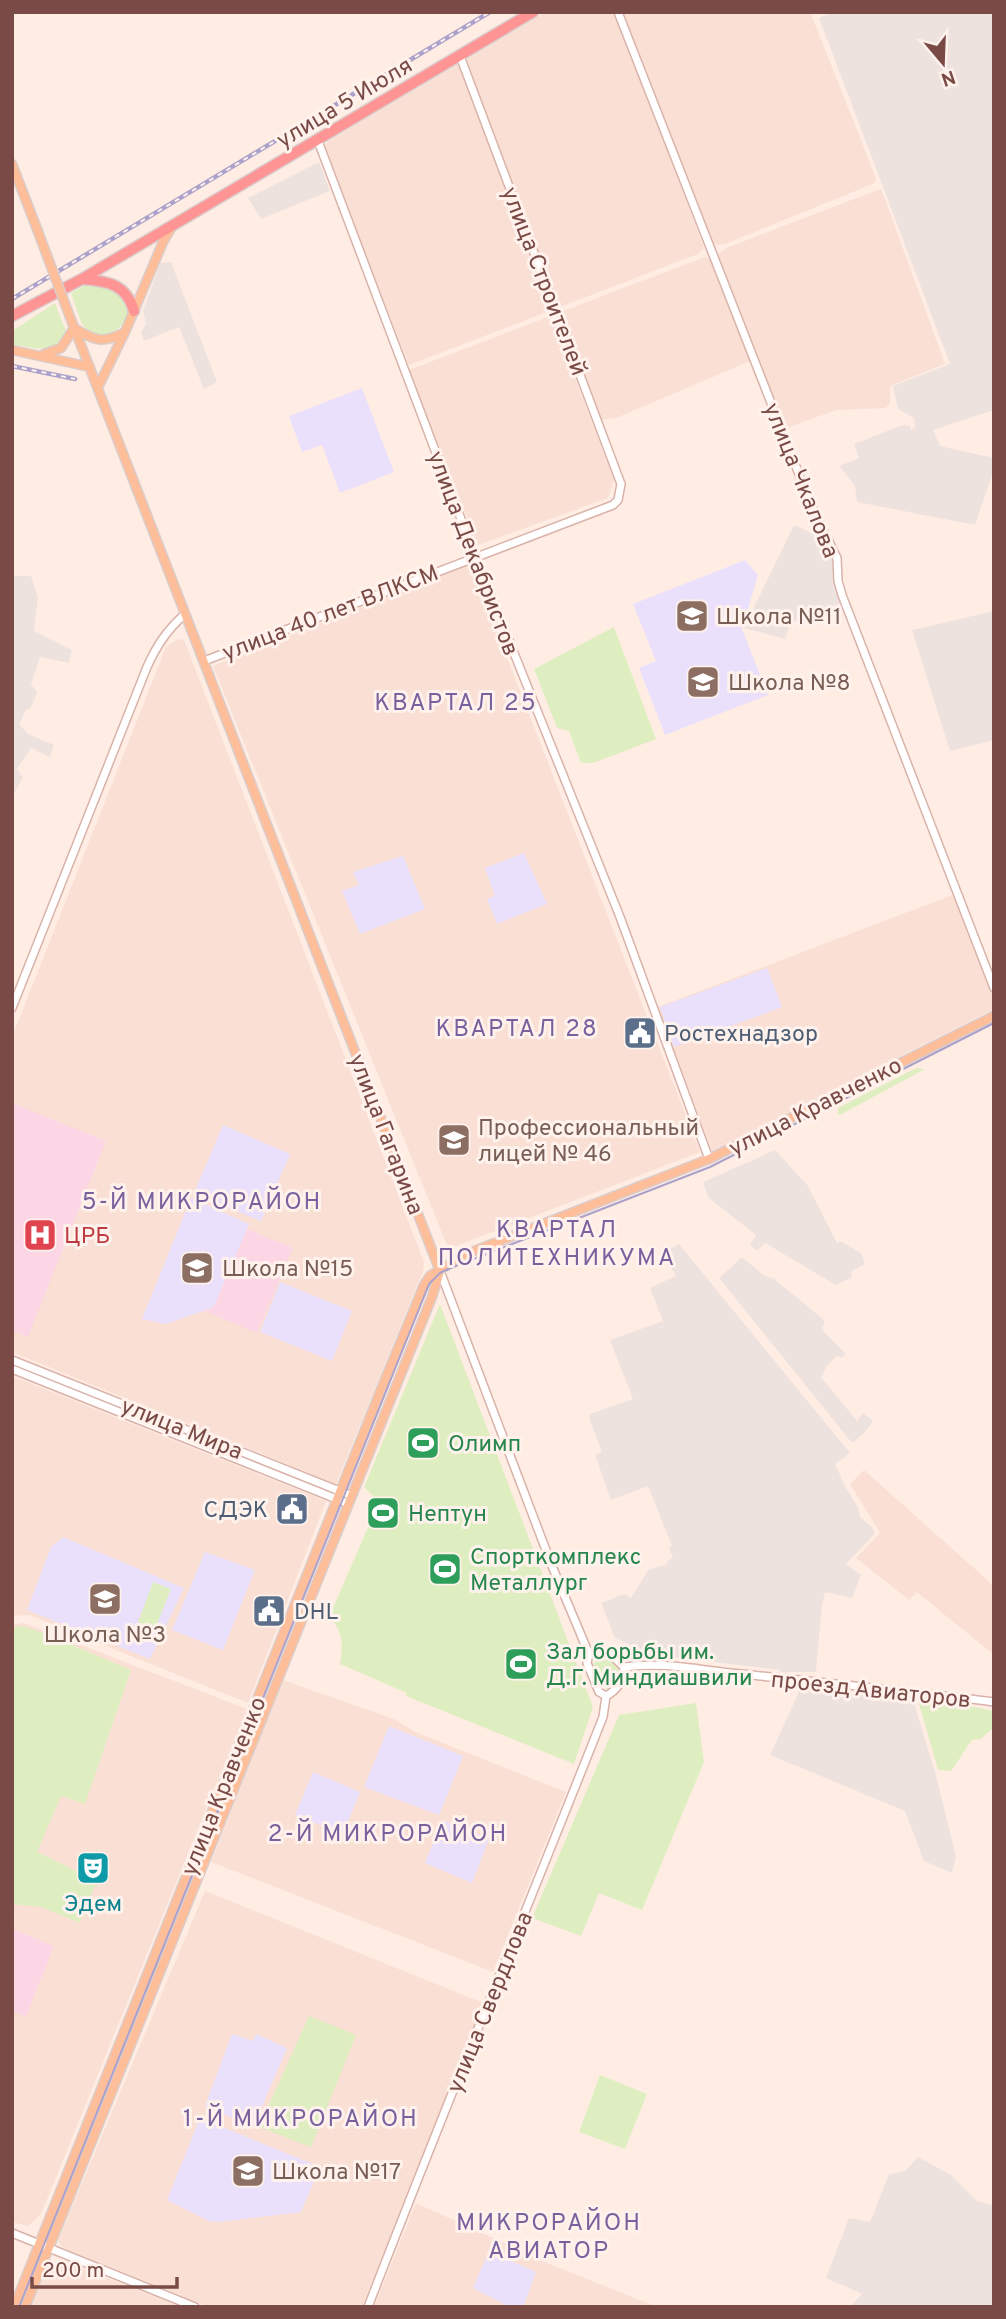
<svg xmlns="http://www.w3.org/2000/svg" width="1006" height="2319" font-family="Overpass,sans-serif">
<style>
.residential{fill:#f9dfd4}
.industrial{fill:#eee2df}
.education{fill:#eae0fb}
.medical{fill:#fdd6e5}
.green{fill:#dfeec0}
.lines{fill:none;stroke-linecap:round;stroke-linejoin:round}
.secondary-casing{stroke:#dab2aa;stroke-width:10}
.primary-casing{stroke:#dacdcb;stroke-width:11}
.highway-casing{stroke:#dacdcb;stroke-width:13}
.secondary{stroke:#fff;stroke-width:7}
.primary{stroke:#ffbe9a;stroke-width:8}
.highway{stroke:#ff9495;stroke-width:10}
.tram{stroke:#aba1ca;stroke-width:2}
.rail-casing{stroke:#aba1ca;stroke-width:4.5}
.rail{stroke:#fff2ec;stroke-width:2;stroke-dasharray:5;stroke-linecap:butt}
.primary-bridge-casing{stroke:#dacdcb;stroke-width:11;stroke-linecap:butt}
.primary-bridge{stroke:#ffbe9a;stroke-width:8}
.labels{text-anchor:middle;stroke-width:6;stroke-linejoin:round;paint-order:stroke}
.street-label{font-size:23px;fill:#7a4b46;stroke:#fff2ec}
.education-label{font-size:23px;fill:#785e54;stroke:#fff2ec;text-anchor:start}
.service-label{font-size:23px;fill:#4e5e75;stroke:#fff2ec;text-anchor:start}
.health-label{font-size:23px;fill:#be3a42;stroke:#fff2ec;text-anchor:start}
.leisure-label{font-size:23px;fill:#27864d;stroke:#fff2ec;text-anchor:start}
.culture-label{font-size:23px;fill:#0d838f;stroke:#fff2ec}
.neighbourhood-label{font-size:24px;letter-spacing:2px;fill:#79619e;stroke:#fff2ec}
</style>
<rect width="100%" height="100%" fill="#ffede4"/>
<!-- residential -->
<path class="residential" d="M546,12H615L704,248L698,254L409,365L324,146L329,141Z
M623,12H810L876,178L875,183L725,244L716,245L713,243Z
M880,189L882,191L945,364L890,386V403L886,408L836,410L789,427L780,416L718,254L726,248Z
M705,257L711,259L714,263L753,360L616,418L601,420L563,311Z
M551,316L614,480L608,498L478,545L409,370Z
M470,563L700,1152L454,1247L447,1245L442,1233L213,666Z
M178,639L184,640L424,1262L423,1271L336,1484L12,1352V1037L166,647Z
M955,894L994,992V1009L712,1151L658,1007Z
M12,1376L326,1501L248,1703L29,1615L12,1616Z
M864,1470L994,1586V1655L917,1592L909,1600L856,1558L880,1533L850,1484Z
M24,1623L247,1709L41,2214L28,2226L12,2222V1625Z
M283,1680L394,1719L415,1732L566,1792L493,1972L211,1862Z
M205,1891L486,2004L362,2307H210L66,2249L61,2246L58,2240Z
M416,2203L552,2265L657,2307H374Z
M62,2260L180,2307H30L46,2267L49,2263Z"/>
<!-- industrial -->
<path class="industrial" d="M834,12H994V410L933,430L940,446L994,458V469L975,525L857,502L855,486L839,466L859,458L854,444L905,424L906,426L909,425L911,429L915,428L914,418L898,409L893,386L950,364L819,18Z
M319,162L330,191L261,219L248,198Z
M171,262L217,382L204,389L179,327L144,341L141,332L146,324L143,311L160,263Z
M794,525L825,539L835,565L834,577L841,603L790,623L785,639L744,628Z
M12,576H31L38,597L34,631L72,650L69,663L40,657L31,684L37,693L30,709L26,710L19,724L28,734L54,745L50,757L31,748L17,769L23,777L12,797Z
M994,611V740L950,751L912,630Z
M775,1150L808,1186L837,1243L840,1241L861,1253L865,1264L852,1271L851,1278L836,1285L765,1243L757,1251L750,1245L756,1235L709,1198L703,1182Z
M679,1244L850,1453L835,1464L846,1488L858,1507L860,1517L872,1527L875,1534L846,1564L861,1575L852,1598L825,1592L822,1605L816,1672H780V1670L663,1656L642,1650L615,1638L601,1603L624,1594L631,1598L648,1570L667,1564L668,1560L673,1558L669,1548L672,1546L648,1486L611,1500L595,1455L602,1452L589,1418L590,1414L633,1399L610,1340L663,1321L650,1288L676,1276L663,1253Z
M742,1257L765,1276L773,1278L823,1319L825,1323L822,1328L824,1332L846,1354L841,1358L838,1355L827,1366L821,1377L857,1421L863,1413L873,1421L867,1430L855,1441L852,1443L719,1278Z
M798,1685L913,1700L936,1775L956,1857L952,1873L924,1861L905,1811L770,1755L798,1694Z
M918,2157L951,2175L977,2201L994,2206V2307H850L862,2294L826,2278L849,2218L870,2222L889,2174L905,2171Z"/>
<!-- education -->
<path class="education" d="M362,388L394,472L340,493L322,445L302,452L289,416Z
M745,560L758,575L742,629L768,695L665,735L639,668L656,661L633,604Z
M524,853L547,904L497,924L487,899L495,896L485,868Z
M403,856L425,909L360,934L342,891L359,885L353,872Z
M767,968L782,1007L674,1047L660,1007Z
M223,1125L290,1154L261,1221L194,1193Z
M191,1198L249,1224L214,1307L166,1324L142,1319Z
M280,1282L352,1311L332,1361L260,1332Z
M63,1537L184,1588L150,1659L27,1610L51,1547Z
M205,1552L255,1570L223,1650L172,1630Z
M389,1726L463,1756L439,1815L364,1787Z
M313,1772L360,1792L343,1834L295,1815Z
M442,1820L489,1839L472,1883L425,1863Z
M232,2034L253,2041L256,2034L287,2048L253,2127L205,2106Z
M200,2118L320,2167L301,2212L219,2222L209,2221L167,2200Z
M489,2251L536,2272L523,2307H510L473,2288Z"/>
<!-- medical -->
<path class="medical" d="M12,1103L106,1141L28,1337L12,1330Z
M247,1229L293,1248L257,1333L204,1311L214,1307Z
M12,1929L54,1946L26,2016L12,2011Z"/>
<!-- green -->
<path class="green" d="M91,282C108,282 121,295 130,308C126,330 99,347 84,326C78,318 75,303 71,293Z
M55,303L66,331C55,357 36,347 12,345V331Z
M614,627L656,739L593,763H581L569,731L557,728L534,669Z
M916,1068L925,1069L840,1115L838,1114V1108Z
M440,1304L593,1707L574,1764L406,1696L407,1693L340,1664C343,1643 344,1633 329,1617L369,1525L368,1519L376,1499L364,1487Z
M153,1582L171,1589L155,1629L138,1622Z
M21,1626L44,1633L131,1670L85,1804L61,1796L37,1852L97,1881L80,1923L41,1907L12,1904V1628Z
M604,1654C623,1665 623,1669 614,1688L610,1690L602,1687L593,1667L597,1657Z
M924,1697L994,1711V1727L981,1739L972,1740L951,1771L938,1770L919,1704Z
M696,1703L704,1762L642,1910L599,1893L581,1936L532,1918L619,1715Z
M309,2016L356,2035L311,2147L259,2127Z
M600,2075L647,2094L625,2149L579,2132Z"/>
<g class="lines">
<defs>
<path id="secondary" d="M618,12L811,505L837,558L838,581L842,595L994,988
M318,141L475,556L620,917L709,1159
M204,661L613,505L618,500L621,484L460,56
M12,1008L147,667C157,645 167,630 185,614
M440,1271L552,1566L589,1654
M12,1360L352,1496
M12,1369L349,1504
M597,1651L610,1654L624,1667C623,1680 618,1690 606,1696L599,1692L587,1663L589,1654Z
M624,1667C661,1661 704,1671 742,1674C826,1683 910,1691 994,1702
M12,2233L195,2307
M368,2307C444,2109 525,1914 603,1717L606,1696"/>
<path id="primary" d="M12,164L37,229
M70,317L440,1271
M74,328C95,341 103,344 125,332
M12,350L90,367
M44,354L61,348L74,328
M98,387L125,332L163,242L173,225
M14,2307L380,1392L424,1285L430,1276L464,1255L709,1159L994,1016
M25,2307L432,1297L440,1271"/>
<path id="highway" d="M82,279C108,281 126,284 134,311
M12,316L82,279L533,12"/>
</defs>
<!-- secondary casing -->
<use href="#secondary" class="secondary-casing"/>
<!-- primary casing -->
<use href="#primary" class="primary-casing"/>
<!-- highway casing -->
<use href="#highway" class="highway-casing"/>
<!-- secondary -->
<use href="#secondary" class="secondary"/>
<!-- primary -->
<use href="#primary" class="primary"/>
<!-- highway -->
<use href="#highway" class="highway"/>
<!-- tram -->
<path class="tram" d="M19,2307L429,1284L440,1273L448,1269L710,1167L994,1023"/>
<defs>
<path id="rail" d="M12,299L490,12
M12,366L75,379"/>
</defs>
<!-- rail casing -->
<use href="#rail" class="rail-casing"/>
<!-- rail -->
<use href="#rail" class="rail"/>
<defs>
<path id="primary-bridge" d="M37,229L70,317"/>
</defs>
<!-- primary-bridge casing -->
<use href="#primary-bridge" class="primary-bridge-casing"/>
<!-- primary-bridge -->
<use href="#primary-bridge" class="primary-bridge"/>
</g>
<!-- icons -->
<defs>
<symbol id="school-square" viewBox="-11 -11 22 22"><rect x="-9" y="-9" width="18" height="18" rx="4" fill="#8d6e63" stroke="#fff2ec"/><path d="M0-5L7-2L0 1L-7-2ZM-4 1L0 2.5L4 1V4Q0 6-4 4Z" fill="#fff"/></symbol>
<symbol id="civic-square" viewBox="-11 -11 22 22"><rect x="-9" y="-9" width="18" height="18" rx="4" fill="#5c6f8a" stroke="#fff2ec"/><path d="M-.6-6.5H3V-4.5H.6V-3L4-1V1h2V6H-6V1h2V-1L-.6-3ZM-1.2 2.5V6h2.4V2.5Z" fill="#fff"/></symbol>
<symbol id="university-square" viewBox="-11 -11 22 22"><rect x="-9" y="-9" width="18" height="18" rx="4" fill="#8d6e63" stroke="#fff2ec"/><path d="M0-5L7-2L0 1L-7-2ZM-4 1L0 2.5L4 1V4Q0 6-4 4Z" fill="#fff"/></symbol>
<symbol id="hospital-square" viewBox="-11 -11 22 22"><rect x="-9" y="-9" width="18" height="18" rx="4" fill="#e0444e" stroke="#fff2ec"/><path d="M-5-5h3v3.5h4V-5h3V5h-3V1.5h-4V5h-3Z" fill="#fff"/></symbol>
<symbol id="stadium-square" viewBox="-11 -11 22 22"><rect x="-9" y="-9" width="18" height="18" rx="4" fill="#2e9e5b" stroke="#fff2ec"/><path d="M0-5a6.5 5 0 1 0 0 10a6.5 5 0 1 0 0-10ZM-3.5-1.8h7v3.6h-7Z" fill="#fff"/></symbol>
<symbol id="theatre-square" viewBox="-11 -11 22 22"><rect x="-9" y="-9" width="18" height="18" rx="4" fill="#0f9aa8" stroke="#fff2ec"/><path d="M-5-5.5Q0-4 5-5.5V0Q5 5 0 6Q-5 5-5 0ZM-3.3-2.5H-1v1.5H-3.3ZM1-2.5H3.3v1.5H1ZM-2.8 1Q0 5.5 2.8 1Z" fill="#fff"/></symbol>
</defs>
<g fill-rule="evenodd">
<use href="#school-square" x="673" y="597" width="38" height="38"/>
<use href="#school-square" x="684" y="663" width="38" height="38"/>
<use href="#civic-square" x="621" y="1014" width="38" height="38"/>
<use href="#university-square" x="435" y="1121" width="38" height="38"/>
<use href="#hospital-square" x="21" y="1216" width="38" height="38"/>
<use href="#school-square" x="178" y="1249" width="38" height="38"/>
<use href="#stadium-square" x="404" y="1424" width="38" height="38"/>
<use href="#civic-square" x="273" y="1490" width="38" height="38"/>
<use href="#stadium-square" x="364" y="1494" width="38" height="38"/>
<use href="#stadium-square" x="426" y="1550" width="38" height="38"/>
<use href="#school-square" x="86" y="1580" width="38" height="38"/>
<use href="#civic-square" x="250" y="1592" width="38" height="38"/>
<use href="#stadium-square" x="502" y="1645" width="38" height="38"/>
<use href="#theatre-square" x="74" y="1849" width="38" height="38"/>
<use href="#school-square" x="229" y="2152" width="38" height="38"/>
</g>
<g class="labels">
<!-- street labels -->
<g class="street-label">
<text transform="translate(344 102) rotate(-31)" y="8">улица 5 Июля</text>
<text transform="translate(545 281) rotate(69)" y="8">улица Строителей</text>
<text transform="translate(802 480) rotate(68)" y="8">улица Чкалова</text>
<text transform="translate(474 553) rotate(69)" y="8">улица Декабристов</text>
<text transform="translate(330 612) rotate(-21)" y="8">улица 40 лет ВЛКСМ</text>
<text transform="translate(815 1106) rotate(-27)" y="8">улица Кравченко</text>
<text transform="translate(387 1134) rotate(69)" y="8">улица Гагарина</text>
<text transform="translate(182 1428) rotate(22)" y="8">улица Мира</text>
<text transform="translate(871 1689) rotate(6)" y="8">проезд Авиаторов</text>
<text transform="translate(223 1786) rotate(-68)" y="8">улица Кравченко</text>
<text transform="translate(489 2002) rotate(-68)" y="8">улица Свердлова</text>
</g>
<!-- education labels -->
<g class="education-label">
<text x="716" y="624">Школа №11</text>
<text x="728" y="690">Школа №8</text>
<text x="478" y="1135">Профессиональный<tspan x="478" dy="26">лицей № 46</tspan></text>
<text x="222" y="1276">Школа №15</text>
<text x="105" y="1642" text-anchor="middle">Школа №3</text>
<text x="272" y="2179">Школа №17</text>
</g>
<!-- service labels -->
<g class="service-label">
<text x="664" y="1041">Ростехнадзор</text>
<text x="268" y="1517" text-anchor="end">СДЭК</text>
<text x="294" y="1619">DHL</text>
</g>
<!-- health labels -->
<g class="health-label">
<text x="64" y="1243">ЦРБ</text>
</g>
<!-- leisure labels -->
<g class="leisure-label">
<text x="448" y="1451">Олимп</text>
<text x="408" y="1521">Нептун</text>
<text x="470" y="1564">Спорткомплекс<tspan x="470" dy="26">Металлург</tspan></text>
<text x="546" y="1659">Зал борьбы им.<tspan x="546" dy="26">Д.Г. Миндиашвили</tspan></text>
</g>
<!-- culture labels -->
<g class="culture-label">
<text x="93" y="1911">Эдем</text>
</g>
<!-- neighbourhood labels -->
<g class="neighbourhood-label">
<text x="456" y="710">КВАРТАЛ 25</text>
<text x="517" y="1036">КВАРТАЛ 28</text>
<text x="202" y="1209">5-Й МИКРОРАЙОН</text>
<text x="557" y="1237">КВАРТАЛ<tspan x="557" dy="28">ПОЛИТЕХНИКУМА</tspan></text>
<text x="388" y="1841">2-Й МИКРОРАЙОН</text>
<text x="301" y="2126">1-Й МИКРОРАЙОН</text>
<text x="549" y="2230">МИКРОРАЙОН<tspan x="549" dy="28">АВИАТОР</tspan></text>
</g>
</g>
<!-- border -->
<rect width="1006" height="2319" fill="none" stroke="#7a4b46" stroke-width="28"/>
<!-- north arrow -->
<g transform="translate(943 63) rotate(161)" stroke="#fff2ec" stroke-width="5" paint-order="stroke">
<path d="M0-5L12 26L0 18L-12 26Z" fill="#7a4b46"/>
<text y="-10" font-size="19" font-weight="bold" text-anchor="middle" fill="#7a4b46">N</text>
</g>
<!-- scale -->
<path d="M32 2277v10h145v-10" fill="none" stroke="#7a4b46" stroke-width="3.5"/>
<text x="42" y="2277" font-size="21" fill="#7a4b46" stroke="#fff2ec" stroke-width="5" paint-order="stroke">200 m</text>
</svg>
